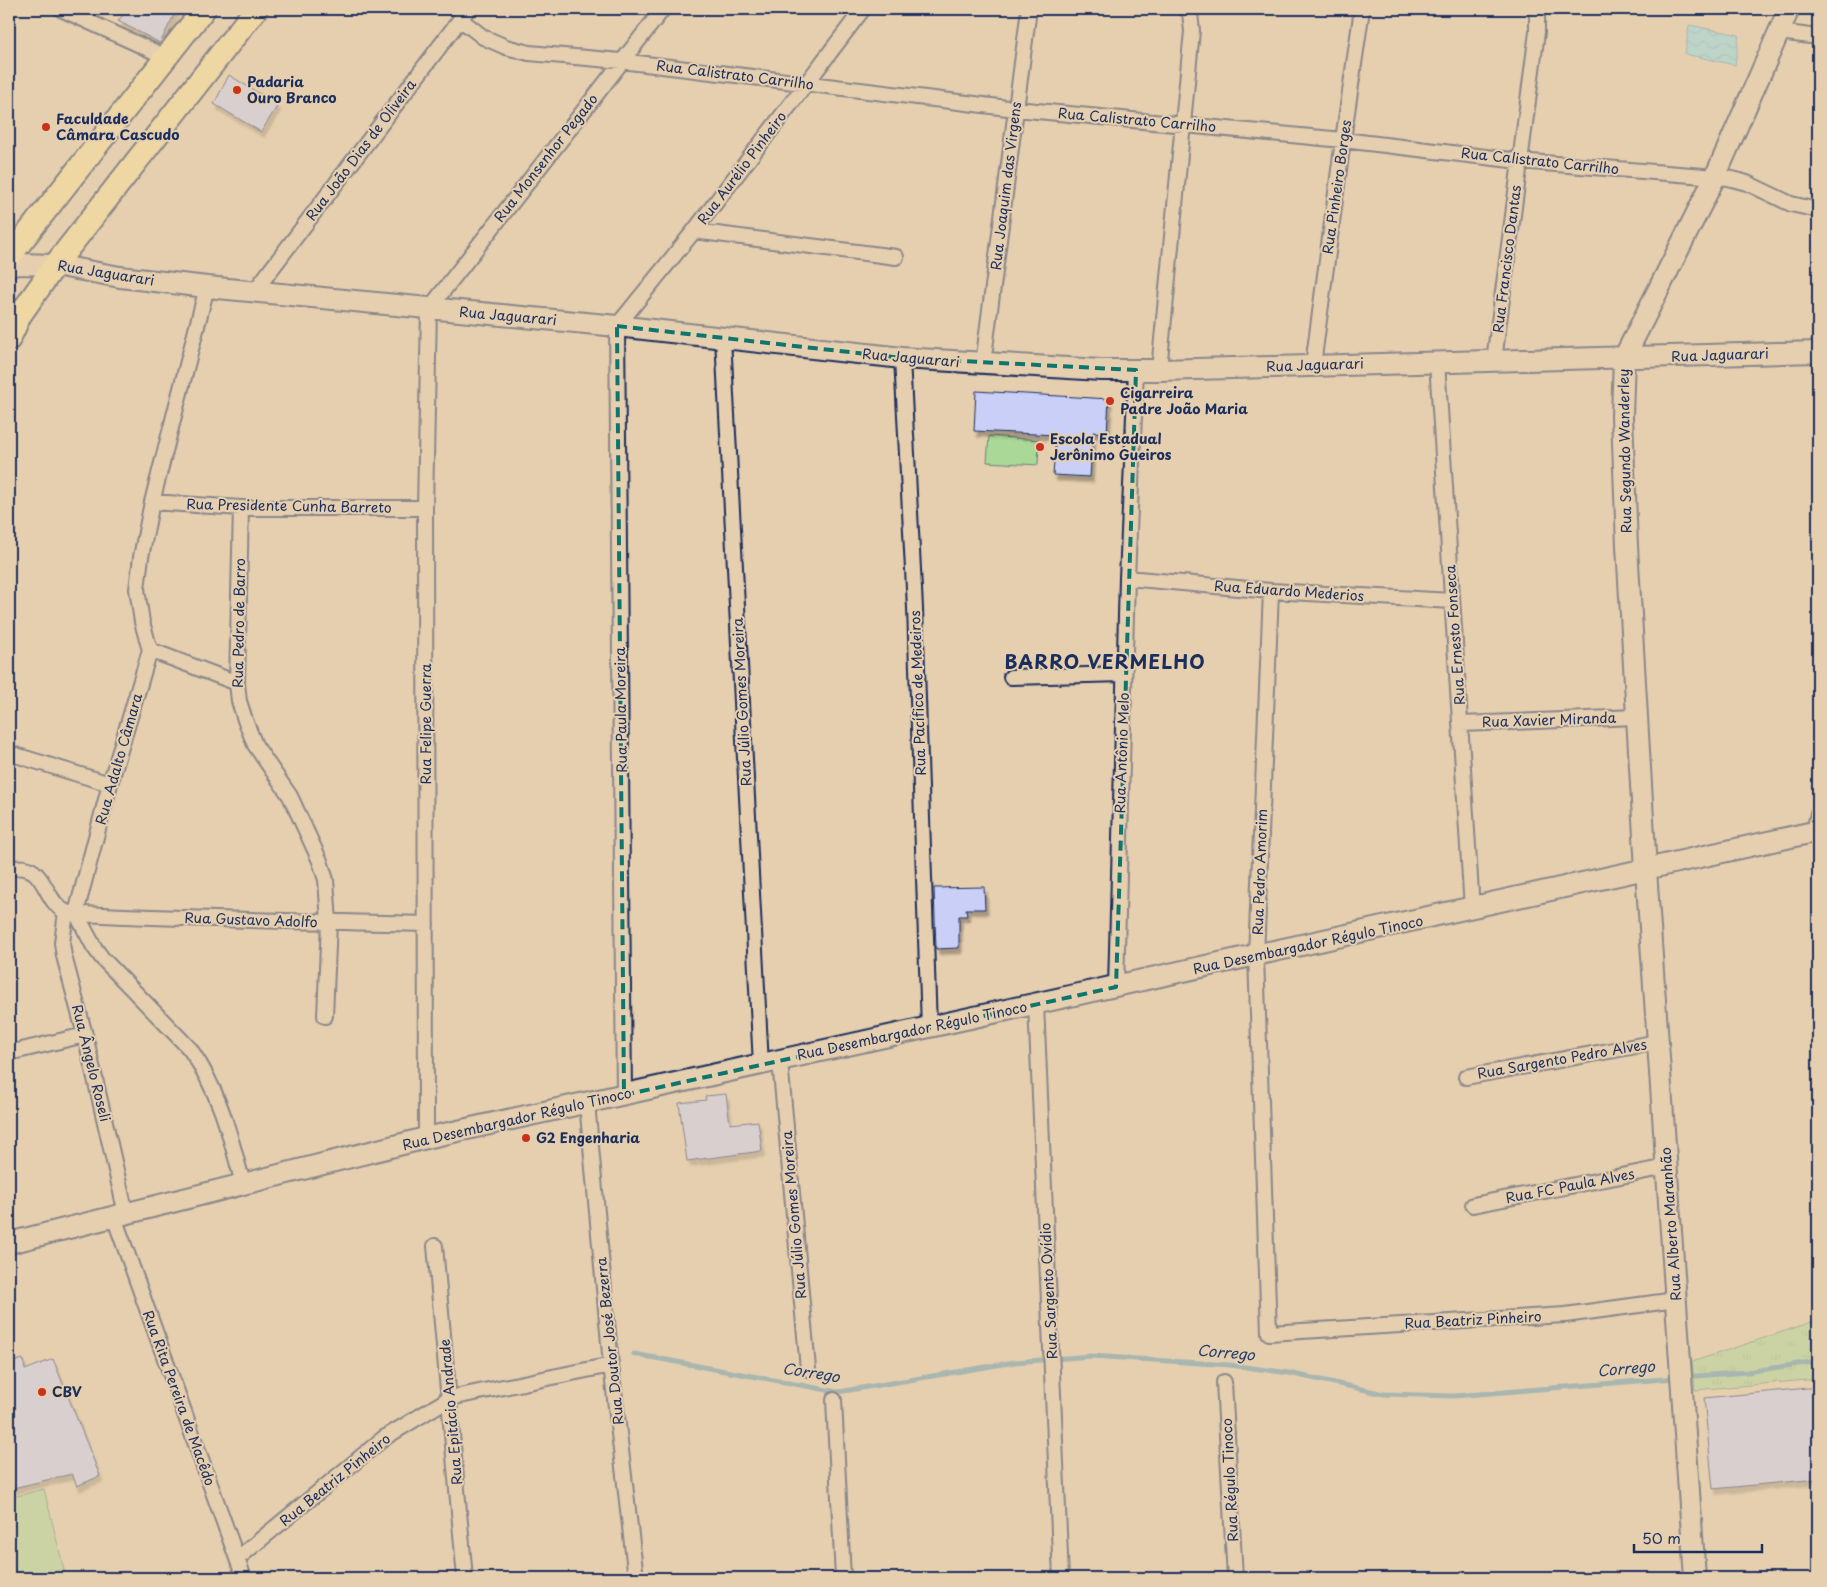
<svg xmlns="http://www.w3.org/2000/svg" width="1827" height="1587" font-family="'Playpen Sans',sans-serif">
<style>
.park{fill:url(#park-tufts);stroke:#62847a}
.pitch{fill:#aad897;stroke:#62847a}
.water{fill:url(#water-waves);stroke:#5e96b0}
.lines{fill:none;stroke-linecap:round;stroke-linejoin:round}
.stream{stroke:#5e96b0;stroke-width:5}
.building{fill:#c9cff7;stroke:#1b2f5e;filter:url(#shadow)}
.street-casing{stroke:#1b2f5e;stroke-width:18}
.secondary-casing{stroke:#1b2f5e;stroke-width:24}
.primary-casing{stroke:#1b2f5e;stroke-width:26}
.street{stroke:#e6cfaf;stroke-width:14}
.secondary{stroke:#e6cfaf;stroke-width:20}
.primary{stroke:#fbdf96;stroke-width:22}
.marked{fill:none;stroke:#0f766e;stroke-width:4;stroke-dasharray:10 6;stroke-linejoin:round}
.poi-dot{fill:#c8321e;stroke:#e6cfaf;stroke-width:2}
.labels{text-anchor:middle;stroke-width:4;stroke-linejoin:round;paint-order:stroke}
.street-label{font-size:14px;fill:#1b2f5e;stroke:#e6cfaf}
.poi-label{font-size:14px;font-weight:bold;fill:#1b2f5e;stroke:#e6cfaf;text-anchor:start}
.water-label{font-size:15px;font-style:italic;fill:#26406c;stroke:#e6cfaf}
.district-label{font-size:19px;font-weight:bold;letter-spacing:1px;fill:#1b2f5e;stroke:#e6cfaf}
</style>
<defs>
<pattern id="park-tufts" width="24" height="20" patternUnits="userSpaceOnUse" patternTransform="scale(1.25)"><rect width="24" height="20" fill="#aad897"/><path d="M3 7l-1-3M5 7V3M7 7l1-3M15 17l-1-3M17 17v-4M19 17l1-3" fill="none" stroke="#92ba85"/></pattern>
<pattern id="water-waves" width="16" height="10" patternUnits="userSpaceOnUse" patternTransform="scale(1.25)"><rect width="16" height="10" fill="#8bdbe7"/><path d="M0 5q4-4 8 0t8 0" fill="none" stroke="#77bcc9"/></pattern>
<filter id="shadow"><feDropShadow dx="3" dy="5.5" stdDeviation="1" flood-color="#0004"/></filter>
</defs>
<rect width="100%" height="100%" fill="#e6cfaf"/>
<filter id="ink" filterUnits="userSpaceOnUse"><feTurbulence type="fractalNoise" baseFrequency=".02" numOctaves="2"/><feDisplacementMap in="SourceGraphic" scale="10" xChannelSelector="R" yChannelSelector="G"/><feConvolveMatrix kernelMatrix="1 2 1 2 8 2 1 2 1" color-interpolation-filters="sRGB"/></filter>
<g filter="url(#ink)">
<!-- park -->
<path class="park" d="M1818,1320V1379L1695,1390L1692,1362Z"/>
<!-- pitch -->
<path class="pitch" d="M989,436L1039,440L1038,465L987,462Z
M44,1489L66,1578H9V1498Z"/>
<!-- water -->
<path class="water" d="M1689,25L1739,35L1735,65L1685,54Z"/>
<g class="lines">
<!-- stream -->
<path class="stream" d="M634,1354L838,1392L1015,1362L1091,1356L1230,1365L1289,1373L1384,1394L1454,1396L1676,1378
M1684,1377L1747,1372L1818,1361"/>
</g>
<!-- building -->
<path class="building" d="M128,9H177L160,43L118,21Z
M229,75L278,105L261,132L214,104Z
M976,391L1109,399L1107,433L1093,432L1090,477L1053,475L1056,435L974,431Z
M984,887L985,909H966L967,916H959V948L936,949L934,888Z
M726,1094L730,1124L758,1121L762,1151L687,1161L679,1103L706,1100L705,1096Z
M23,1359L25,1370L53,1359L100,1476L77,1486L72,1474L9,1489V1363Z
M1818,1387V1479L1713,1489L1704,1398Z"/>
<g class="lines">
<defs>
<path id="street" d="M61,9L166,57
M460,19L483,37L506,47L529,53L621,61L1016,109L1343,140L1519,161L1728,178L1747,183L1791,204L1818,210
M1779,32L1818,37
M694,231L896,257
M207,287L152,502L141,557L137,589L142,622L150,650L110,784L76,913L94,947L102,958L190,1049C220,1092 230,1135 243,1184
M254,292L468,9
M723,338L761,1065
M902,358L915,608L929,1028
M1494,360L1537,32V15L1534,9
M1437,362L1472,909
M983,364L1029,9
M1313,365L1343,140L1362,9
M1159,370L1192,31L1190,13L1186,9
M152,502L241,508H425
M241,508L237,683L239,701L245,720L255,745L290,796L320,861L326,880L329,922L325,1016
M1127,578L1271,591L1452,601
M1271,591L1256,956L1269,1333L1565,1315L1676,1300
M150,650L237,683
M1011,677L1124,674
M1461,724L1637,717
M9,753L110,784
M1814,832L1818,813
M9,869C46,859 42,899 64,911C69,914 76,913 82,914C197,920 312,921 426,924
M66,912L62,943L64,956L85,1035L126,1214
M1116,987L1127,578L1136,370
M1036,1004L1061,1578
M9,1053L85,1035
M780,1061L808,1369
M1466,1077L1658,1042
M624,1095L617,326L694,231L863,9
M587,1103L611,1365L636,1578
M426,1138L425,508L429,309L663,9
M1473,1205L1667,1167
M114,1217L244,1578
M435,1246L465,1578
M1224,1382L1235,1578
M834,1400L843,1578
M237,1559L384,1438L450,1398L611,1365"/>
<path id="secondary" d="M9,266L19,264L55,265L120,277L207,287L617,326L902,358L1101,370H1159C1379,362 1599,358 1818,352
M9,1243L426,1138L1818,831
M1695,1578L1646,870L1627,546L1622,416L1624,358L1715,177L1789,9"/>
<path id="primary" d="M9,257L204,9
M9,339L20,315L55,265L256,9"/>
</defs>
<!-- street casing -->
<use href="#street" class="street-casing"/>
<!-- secondary casing -->
<use href="#secondary" class="secondary-casing"/>
<!-- primary casing -->
<use href="#primary" class="primary-casing"/>
<!-- street -->
<use href="#street" class="street"/>
<!-- secondary -->
<use href="#secondary" class="secondary"/>
<!-- primary -->
<use href="#primary" class="primary"/>
</g>
</g>
<!-- marked area -->
<path d="M0 0H1827V1587H0ZM617,326L902,358L1136,370L1116,987L624,1095Z" fill="#e6cfaf" fill-opacity=".55" fill-rule="evenodd"/>
<path class="marked" d="M617,326L902,358L1136,370L1116,987L624,1095Z"/>
<!-- markers -->
<g class="poi-dot">
<circle cx="237" cy="90" r="5"/>
<circle cx="46" cy="127" r="5"/>
<circle cx="1110" cy="401" r="5"/>
<circle cx="1040" cy="447" r="5"/>
<circle cx="526" cy="1138" r="5"/>
<circle cx="42" cy="1392" r="5"/>
</g>
<g class="labels">
<!-- street labels -->
<g class="street-label">
<text transform="translate(735 75) rotate(7)" y="5">Rua Calistrato Carrilho</text>
<text transform="translate(1137 120) rotate(5)" y="5">Rua Calistrato Carrilho</text>
<text transform="translate(361 150) rotate(-53)" y="5">Rua João Dias de Oliveira</text>
<text transform="translate(546 158) rotate(-52)" y="5">Rua Monsenhor Pegado</text>
<text transform="translate(1540 161) rotate(6)" y="5">Rua Calistrato Carrilho</text>
<text transform="translate(742 168) rotate(-53)" y="5">Rua Aurélio Pinheiro</text>
<text transform="translate(1006 186) rotate(-83)" y="5">Rua Joaquim das Virgens</text>
<text transform="translate(1337 187) rotate(-82)" y="5">Rua Pinheiro Borges</text>
<text transform="translate(1507 259) rotate(-83)" y="5">Rua Francisco Dantas</text>
<text transform="translate(106 273) rotate(9)" y="5">Rua Jaguarari</text>
<text transform="translate(508 316) rotate(5)" y="5">Rua Jaguarari</text>
<text transform="translate(1720 355) rotate(-2)" y="5">Rua Jaguarari</text>
<text transform="translate(911 358) rotate(5)" y="5">Rua Jaguarari</text>
<text transform="translate(1315 365) rotate(-2)" y="5">Rua Jaguarari</text>
<text transform="translate(1625 451) rotate(-91)" y="5">Rua Segundo Wanderley</text>
<text transform="translate(289 506) rotate(1)" y="5">Rua Presidente Cunha Barreto</text>
<text transform="translate(1289 591) rotate(4)" y="5">Rua Eduardo Mederios</text>
<text transform="translate(239 623) rotate(-89)" y="5">Rua Pedro de Barro</text>
<text transform="translate(1455 635) rotate(-94)" y="5">Rua Ernesto Fonseca</text>
<text transform="translate(918 693) rotate(-92)" y="5">Rua Pacífico de Medeiros</text>
<text transform="translate(742 702) rotate(-93)" y="5">Rua Júlio Gomes Moreira</text>
<text transform="translate(621 710) rotate(-91)" y="5">Rua Paula Moreira</text>
<text transform="translate(1549 720) rotate(-2)" y="5">Rua Xavier Miranda</text>
<text transform="translate(426 724) rotate(-90)" y="5">Rua Felipe Guerra</text>
<text transform="translate(1122 753) rotate(-88)" y="5">Rua Antônio Melo</text>
<text transform="translate(119 759) rotate(-74)" y="5">Rua Adalto Câmara</text>
<text transform="translate(1260 872) rotate(-88)" y="5">Rua Pedro Amorim</text>
<text transform="translate(251 920) rotate(2)" y="5">Rua Gustavo Adolfo</text>
<text transform="translate(1308 945) rotate(-12)" y="5">Rua Desembargador Régulo Tinoco</text>
<text transform="translate(912 1031) rotate(-12)" y="5">Rua Desembargador Régulo Tinoco</text>
<text transform="translate(1562 1059) rotate(-10)" y="5">Rua Sargento Pedro Alves</text>
<text transform="translate(91 1063) rotate(76)" y="5">Rua Ângelo Roseli</text>
<text transform="translate(517 1119) rotate(-13)" y="5">Rua Desembargador Régulo Tinoco</text>
<text transform="translate(1570 1186) rotate(-11)" y="5">Rua FC Paula Alves</text>
<text transform="translate(794 1215) rotate(-95)" y="5">Rua Júlio Gomes Moreira</text>
<text transform="translate(1671 1224) rotate(-94)" y="5">Rua Alberto Maranhão</text>
<text transform="translate(1049 1291) rotate(-93)" y="5">Rua Sargento Ovídio</text>
<text transform="translate(1473 1320) rotate(-3)" y="5">Rua Beatriz Pinheiro</text>
<text transform="translate(610 1341) rotate(-96)" y="5">Rua Doutor José Bezerra</text>
<text transform="translate(179 1398) rotate(70)" y="5">Rua Rita Pereira de Macêdo</text>
<text transform="translate(451 1412) rotate(-95)" y="5">Rua Epitácio Andrade</text>
<text transform="translate(335 1480) rotate(-39)" y="5">Rua Beatriz Pinheiro</text>
<text transform="translate(1230 1480) rotate(-93)" y="5">Rua Régulo Tinoco</text>
</g>
<!-- poi labels -->
<g class="poi-label">
<text x="247" y="87">Padaria<tspan x="247" dy="16">Ouro Branco</tspan></text>
<text x="56" y="124">Faculdade<tspan x="56" dy="16">Câmara Cascudo</tspan></text>
<text x="1120" y="398">Cigarreira<tspan x="1120" dy="16">Padre João Maria</tspan></text>
<text x="1050" y="444">Escola Estadual<tspan x="1050" dy="16">Jerônimo Gueiros</tspan></text>
<text x="536" y="1143">G2 Engenharia</text>
<text x="52" y="1397">CBV</text>
</g>
<!-- water labels -->
<g class="water-label">
<text transform="translate(1226 1353) rotate(5)" y="5">Corrego</text>
<text transform="translate(1626 1369) rotate(-5)" y="5">Corrego</text>
<text transform="translate(811 1373) rotate(9)" y="5">Corrego</text>
</g>
<!-- district labels -->
<g class="district-label">
<text x="1105" y="669">BARRO VERMELHO</text>
</g>
</g>
<!-- margin -->
<rect width="1827" height="1587" fill="none" stroke="#e6cfaf" stroke-width="30"/>
<rect x="15" y="15" width="1797" height="1557" fill="none" stroke="#1b2f5e" stroke-width="2" filter="url(#ink)"/>
<!-- scale -->
<path d="M1634 1544v8h128v-8" fill="none" stroke="#1b2f5e" stroke-width="2.5"/>
<text x="1642" y="1544" font-size="15" fill="#1b2f5e" stroke="#e6cfaf" stroke-width="4" paint-order="stroke">50 m</text>
</svg>
